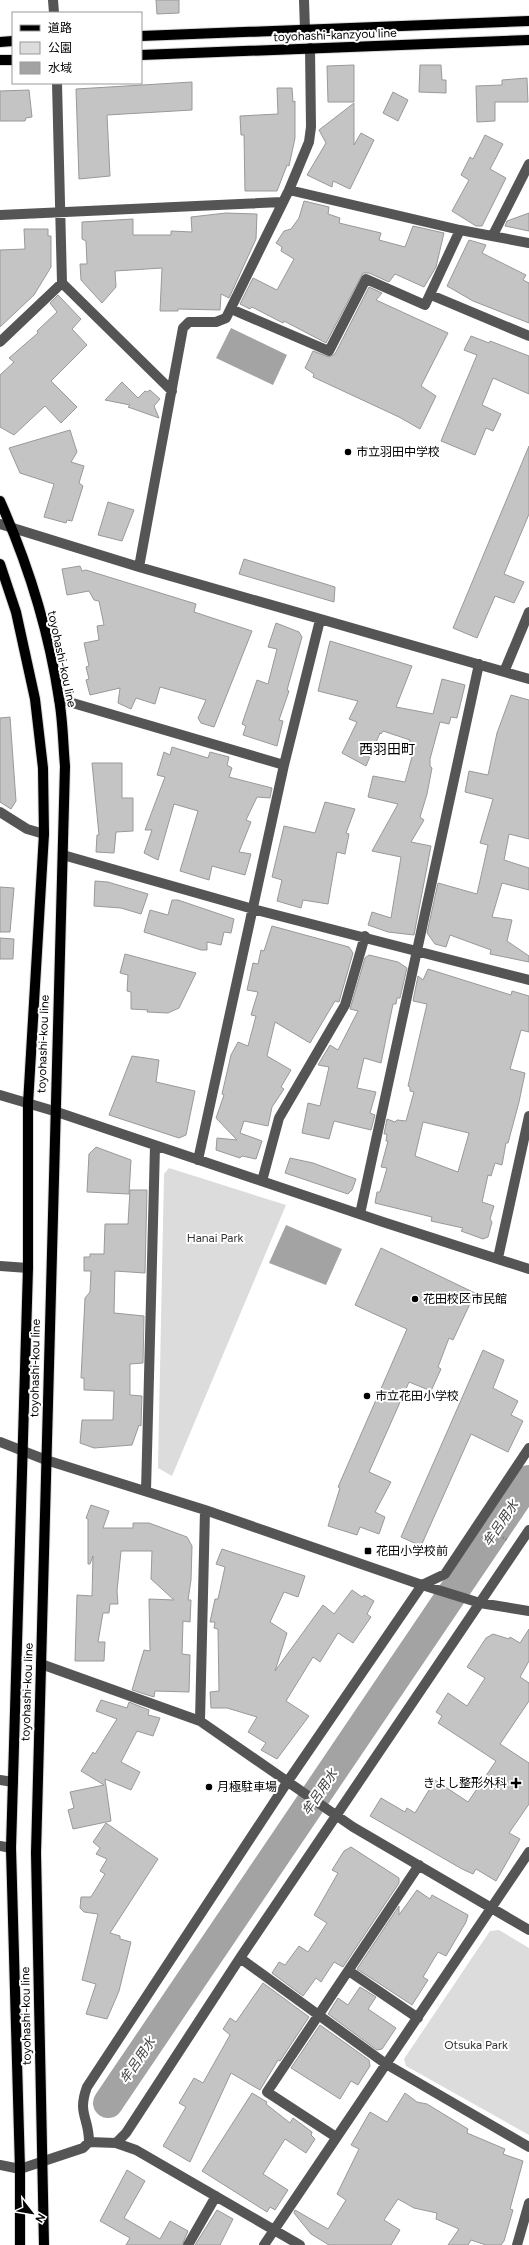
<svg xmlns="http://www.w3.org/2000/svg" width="529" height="2245" font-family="Figtree,'Noto Sans JP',sans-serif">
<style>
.green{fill:#dcdcdc}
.water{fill:#a3a3a3}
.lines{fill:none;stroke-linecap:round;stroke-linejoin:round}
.river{stroke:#a3a3a3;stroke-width:30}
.building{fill:#c4c4c4;stroke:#999;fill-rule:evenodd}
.major-casing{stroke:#dbdbdb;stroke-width:12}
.path{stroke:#777;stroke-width:2.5;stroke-dasharray:1 2;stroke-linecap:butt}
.minor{stroke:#555;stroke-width:10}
.major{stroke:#000;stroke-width:10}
.poi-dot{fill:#000;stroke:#fff;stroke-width:1.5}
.labels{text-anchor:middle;stroke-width:4;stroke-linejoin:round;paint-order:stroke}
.street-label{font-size:12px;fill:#000;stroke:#fff}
.poi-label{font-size:12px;fill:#000;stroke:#fff;text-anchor:start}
.park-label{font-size:12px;fill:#333;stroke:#fff}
.water-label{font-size:13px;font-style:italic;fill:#444;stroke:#fff}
.quarter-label{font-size:14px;fill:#000;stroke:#fff}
</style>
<rect width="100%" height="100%" fill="#fff"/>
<!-- green -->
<path class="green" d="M169,1168L286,1205L172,1476L158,1468L164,1174Z
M499,1930L529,1948V2135L406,2066L404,2059L490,1931Z"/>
<!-- water -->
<path class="water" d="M231,328L287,355L273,385L216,358Z
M286,1225L342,1249L326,1285L269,1263Z"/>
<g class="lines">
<!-- river -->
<path class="river" d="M108,2103L529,1480"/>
</g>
<!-- building -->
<path class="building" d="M156,0H179V13L157,14Z
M354,65V102H328L327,66Z
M420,65H441L442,80H446V93L419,92Z
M527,78L528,102H495V121L477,122L476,86L502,85V80Z
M192,82V110L107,115L110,176L79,179L76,89Z
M277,88H292L293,102L295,101V138L289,166L287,165L277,191H245L244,135H241L240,116L278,114Z
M29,90L32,117L26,118L25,121H0V91Z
M393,92L408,100L398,121L383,113Z
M354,103V145L361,133L374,140L350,189L333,181L332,187L307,175L326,143L319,130Z
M485,135L503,144L490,169L506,178L482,226H476L452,211L469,180L461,175L470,157L473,159Z
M304,201L329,207L328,214L340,218L339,223L381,233L379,240L405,247L413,226L444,233L436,267L424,287L395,274L389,282L369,273H363L326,343L284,321L283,323L252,307L250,309L240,304L253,278L277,290L294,259L281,251L282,247L276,243L284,231L291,229L299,218Z
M226,213L257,214L256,239L229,298L221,294L220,310L178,309V311H160L162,268L115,271L116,287L102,303L81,280L80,264H87L86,241L82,239V222L133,219V235H171V231L192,232L191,217Z
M529,213V231L505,226L507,221Z
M24,229H48V236H51V267L34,295L0,327V250L25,249Z
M469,240L486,245L482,253L526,275L523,280L529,283V323L473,301L447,286Z
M369,287L382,293L376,300L448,333L421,386L436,396L420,429L399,417L313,377L314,374L305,368L313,351L329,357L335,354Z
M58,295L81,319L72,329L87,345L51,381L77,407L61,423L45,406L14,435L0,427V375L14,362L9,358L38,333L37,331L57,312L50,303Z
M471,336L489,343L490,341L529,356V394L493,378L482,405L501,414L493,431L486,428L475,455L441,441L477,355L464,350Z
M122,382L138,398L145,391L147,392L150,390L160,399L154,406L159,418L128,407L130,405L105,400Z
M70,430L77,452L71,462L84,466L79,483L83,486L72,521L67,520L66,523L44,517L54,484L20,473L9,448Z
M529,446V514L504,574L524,582L514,603L495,596L477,638L453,628Z
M108,502L134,510L122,541L98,535Z
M244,559L335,587L334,602L239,574Z
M80,566L82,571L86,570L196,604L194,612L252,631L214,727L201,723L198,718L206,700L160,687L155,704L136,698L131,709L118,703L120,688L90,695L86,680L89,679L86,667L89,666L84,643L99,640L97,626L104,625L99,601L94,600L89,591L67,595L62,569Z
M276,623L299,632L302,637L287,690L289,691L279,720L283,721L277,746L243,735L246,726L242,724L257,680L268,684L277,649L268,647Z
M330,641L412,666L396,707L433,714L442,679L465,685L457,718L451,717L449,724L440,722L430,759V766L432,768L427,794L420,817L424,820L411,842L431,846L414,935L388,932L368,925L372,912L391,918L401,857L372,851L398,804L368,797L373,776L405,782L415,746L409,744L410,740L383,731L381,734L380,733L366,766L342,753L357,722L349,719L358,701L318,691Z
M511,695L529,700V839L509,834L504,860L529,868V890L502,883L492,917L512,920L507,941L529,956V962L490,954L491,950L450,935L446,947L435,944L427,933L438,883L477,894L488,845L480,843L493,799L465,792L469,771L488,775L497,733Z
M10,717L16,801L11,809L0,802V718Z
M172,747L208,758L210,752L229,757L227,765L232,768L229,777L272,788L270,798L257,797L246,820L251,822L239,852L251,854L245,875L212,866L209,880L180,871L198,811L174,804L158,860L144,853L152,830H145L165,777L157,775L164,752L170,755Z
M92,763H122V798H133V831L116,832L114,853L96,852L97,835H99Z
M325,802L355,809L346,833L349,834L345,854L337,852L328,904L303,900L301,908L277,901L282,880L272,877L284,826L315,833Z
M95,881L108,882L148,894L141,914L121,908L94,906Z
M0,887L14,888L10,932H0Z
M172,900H178L234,919L231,933L224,932L221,945L207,942V950H201L144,932L150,910L168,915Z
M272,926L349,947L353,953L339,1002L335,1001L310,1043L275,1022L267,1056L291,1070L281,1087L284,1089L272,1107L268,1126L244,1121L240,1133L262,1141L256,1159L242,1156L240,1158L216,1150L217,1138L237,1140L216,1118L224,1095L222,1094L231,1055L238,1042L248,1046L256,1016L251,1015L258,992L247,990L253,963L258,964L261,950L264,951Z
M0,938L14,939L13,959H0Z
M125,954L196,973L179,1008L168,1013L147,1012L148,1010L131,1009V992L127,991L128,975L120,973Z
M369,955L398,962L407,968L400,998H397L396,1004H393L381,1063L364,1058L357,1088L376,1092L370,1113L375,1115L371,1130L334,1121L329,1139L302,1133L308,1103L320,1106L329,1067L318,1065L330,1045L338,1050L358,1011L350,1009L365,958Z
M428,969L511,995L512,991L529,996V1032L521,1030L510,1069L525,1073L519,1102L508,1143H506L502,1165L495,1163L491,1176L488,1175L482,1202L494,1206L490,1219L492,1222L488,1237L483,1239L461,1231L463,1228L431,1221L432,1217L375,1203L377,1192H380L387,1168L381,1167L388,1141H386L387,1134H384L387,1119L395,1122L397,1120L406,1121L414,1092L410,1091V1087L408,1086L427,1004L413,1001L418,976L423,980ZM423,1122L469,1133L458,1172L415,1156Z
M132,1056L159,1060L156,1082L195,1091L186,1135L179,1138L109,1115Z
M96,1147L131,1160L129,1194L87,1192L89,1154Z
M290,1158L313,1163L356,1179L352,1190L348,1194L285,1173Z
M130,1190H147L145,1273L115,1271L114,1313L144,1316L143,1363L130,1364V1395L142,1396L141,1426L139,1425L132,1445L94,1448L80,1443L82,1420H113L114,1391L84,1390V1378H81L85,1298L90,1292L91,1271H84V1257H90V1254H104L105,1224H128Z
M381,1248L475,1293L453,1340L449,1338L438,1367L441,1369L431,1391L409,1382L369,1472L391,1482L375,1512L385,1517L379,1534L360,1527L357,1535L328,1526L340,1488L338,1487L407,1329L355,1305Z
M483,1350L504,1360L493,1388L518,1401L511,1415L523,1421L508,1452L471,1434L421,1546L401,1537Z
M91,1505L109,1511L103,1528H133V1523H149L187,1537L192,1546L191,1580L188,1600H191L190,1622L183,1621L182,1654L190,1655L189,1692L155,1691L154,1697L132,1690L144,1650L150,1651L149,1599L174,1600L151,1579L152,1551H121L117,1591L118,1604H110L109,1613H103L98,1642H105L104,1661H75L77,1595L92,1596L93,1556L90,1564H88V1519L86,1518Z
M222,1549L305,1576L298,1597L284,1592L270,1622L287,1633L275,1671L323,1605L334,1614L352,1590L362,1597L364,1595L374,1601L367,1614L371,1617L353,1643L338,1633L320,1662L313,1657L286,1701L309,1716L277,1759L261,1750L266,1743L248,1732L257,1717L227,1708H211L210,1692L219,1691L218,1629L214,1628L215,1622H210L215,1599H218L225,1567L216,1564Z
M529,1629V1661L520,1677L529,1683V1701L500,1744L529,1763V1804L509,1833L520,1839L496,1881L476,1869L473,1874L462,1869L370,1816L381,1798L405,1812L407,1808L415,1813L435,1780L468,1802L496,1761L438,1723L442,1716L436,1712L448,1693L467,1706L485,1678L467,1667L486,1638L493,1634L509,1639L510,1637L520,1643Z
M101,1700L127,1708L129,1702L149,1710L148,1715L160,1718L153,1736L137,1731L121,1762L140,1772L131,1790L105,1779L111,1821L73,1829L68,1810L74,1808L70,1792L104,1785L81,1771L93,1752L95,1754L117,1719L96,1711Z
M106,1823L158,1859L110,1933L120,1936V1939L131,1942L119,1991L107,2019L86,2014L96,1984L82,1980L98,1914L84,1912L80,1908L81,1897H91L105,1874L100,1871L107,1859L96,1854L100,1848L93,1842Z
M351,1847L399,1878V1883L343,1967L334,1962L321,1982L316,1978L303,1996L272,1973L279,1962L285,1965L299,1946L308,1952L327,1923L314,1915L338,1873L332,1870L344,1851Z
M417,1890L430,1899L432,1895L468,1915L466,1922L446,1956L438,1952L423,1977L428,1980L412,2005L357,1969L399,1906V1915Z
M263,1983L309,2017L280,2061L278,2060L260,2090L231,2073L190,2162L163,2146L186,2107L179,2103L194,2078L203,2083L230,2035L223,2029L230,2018L236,2022Z
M360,1987L376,1997L368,2009L396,2028L382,2049L377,2050L328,2014L338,1998L348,2005Z
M320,2025L369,2060L370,2066L361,2080L358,2085L351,2081L340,2099L291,2068Z
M252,2093L267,2102L266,2104L290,2123L293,2118L312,2132L311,2135L315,2139L306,2153L285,2139L263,2174L288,2190L275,2210L270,2207L267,2212L202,2171Z
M405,2093L417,2102L427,2104L468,2129L467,2133L505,2149L503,2154L523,2161L510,2209L513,2210L504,2241L501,2245H486L471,2240L468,2245H448L459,2229L436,2219L437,2213L414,2208L398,2199L384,2220L400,2230L391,2245H329L311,2234L294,2213L295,2210L328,2229L346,2200L337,2194L359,2149L351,2145L370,2112L387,2122Z
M127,2170L145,2181L124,2218L160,2239L170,2221L188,2231L182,2245H126L130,2238L100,2221Z
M217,2210L233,2219L220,2245H195Z"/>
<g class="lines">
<defs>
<path id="major" d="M141,36L529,21
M0,42L13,41
M141,55L529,40
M0,60H13
M0,501C28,564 49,632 59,699C63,721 63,744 65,766L36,1853L44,2245
M0,564L16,612L35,699L43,768L44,834L28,1104V1268L11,1848L20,2169V2245"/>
</defs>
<!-- major casing -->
<use href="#major" class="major-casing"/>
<!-- path -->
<path class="path" d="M490,1530L507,1540"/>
<!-- minor -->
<path class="minor" d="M53,0L54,13
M304,0L305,30
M289,190L460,230L529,243
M0,215L282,202
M493,235L529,164
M62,283L172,391
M431,295L529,336
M231,309L329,351L366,279L425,305L460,230
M0,342L62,283L57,83
M0,524L139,567L529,679
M139,567L183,328L189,322H216L226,318L289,190L309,142L311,127L310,48
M504,672L529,612
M59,699L284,765
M0,812L27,829L44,834
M63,855L253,909L529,980
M0,1095L54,1111L383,1222L529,1269
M198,1160L284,765L320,620
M262,1181L279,1118L345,1005L365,936
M360,1214L479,664
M498,1258L529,1116
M0,1266L28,1268
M0,1442L46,1460L205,1510L422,1585L480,1603L529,1611
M146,1491L155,1146
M41,1664L200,1721L353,1827L529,1930
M200,1721L205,1510
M0,1780L13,1782
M0,1846L11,1848
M240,1958L386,2064L529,2147
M349,1971L418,2018
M336,2137L267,2092L419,1865
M116,2143L126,2133L240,1958L529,1530
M0,2165L20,2169L83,2148L89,2142
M188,2245L216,2196
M264,2245L529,1852
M300,2245L136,2150L116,2143L89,2142C89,2117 77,2114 87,2087L288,1781L422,1585L445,1574L529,1448
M517,2245L529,2203"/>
<!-- major -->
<use href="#major" class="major"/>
</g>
<!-- markers -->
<g class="poi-dot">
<circle cx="348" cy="452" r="4"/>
<circle cx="415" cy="1299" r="4"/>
<circle cx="367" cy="1396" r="4"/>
<rect x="364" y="1547" width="8" height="8" rx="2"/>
<path d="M514 1777h4v4h4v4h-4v4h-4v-4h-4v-4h4z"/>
<circle cx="209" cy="1787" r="4"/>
</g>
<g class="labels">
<!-- street labels -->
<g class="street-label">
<text transform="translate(335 35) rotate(-2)" y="4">toyohashi-kanzyou line</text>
<text transform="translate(62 659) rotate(78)" y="4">toyohashi-kou line</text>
<text transform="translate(43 1044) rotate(-88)" y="4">toyohashi-kou line</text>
<text transform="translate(35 1368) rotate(-89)" y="4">toyohashi-kou line</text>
<text transform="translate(27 1692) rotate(-88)" y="4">toyohashi-kou line</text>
<text transform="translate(26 2016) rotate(-91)" y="4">toyohashi-kou line</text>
</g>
<!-- poi labels -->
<g class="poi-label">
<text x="356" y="456">市立羽田中学校</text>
<text x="423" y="1303">花田校区市民館</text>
<text x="375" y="1400">市立花田小学校</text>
<text x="376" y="1555">花田小学校前</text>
<text x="507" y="1787" text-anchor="end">きよし整形外科</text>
<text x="217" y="1791">月極駐車場</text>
</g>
<!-- park labels -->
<g class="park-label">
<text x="215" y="1242">Hanai Park</text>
<text x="476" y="2049">Otsuka Park</text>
</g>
<!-- water labels -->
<g class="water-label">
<text transform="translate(500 1523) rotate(-56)" y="5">牟呂用水</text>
<text transform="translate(319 1792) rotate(-56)" y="5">牟呂用水</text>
<text transform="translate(137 2060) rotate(-56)" y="5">牟呂用水</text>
</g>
<!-- quarter labels -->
<g class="quarter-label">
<text x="387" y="754">西羽田町</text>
</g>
</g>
<!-- legend -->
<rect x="12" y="12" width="130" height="72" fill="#ffffff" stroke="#999999"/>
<rect x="20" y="25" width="20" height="6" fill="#000000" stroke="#999999"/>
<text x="48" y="32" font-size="12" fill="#000000">道路</text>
<rect x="20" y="42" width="20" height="12" fill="#dcdcdc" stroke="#999999"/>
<text x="48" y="52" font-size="12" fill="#000000">公園</text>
<rect x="20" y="62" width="20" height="12" fill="#a3a3a3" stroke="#999999"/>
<text x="48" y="72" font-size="12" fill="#000000">水域</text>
<!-- north arrow -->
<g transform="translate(32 2213) rotate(121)" stroke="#ffffff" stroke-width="3" paint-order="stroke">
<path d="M0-3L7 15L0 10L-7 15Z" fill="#000000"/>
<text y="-6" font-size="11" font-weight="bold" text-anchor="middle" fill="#000000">N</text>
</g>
</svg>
